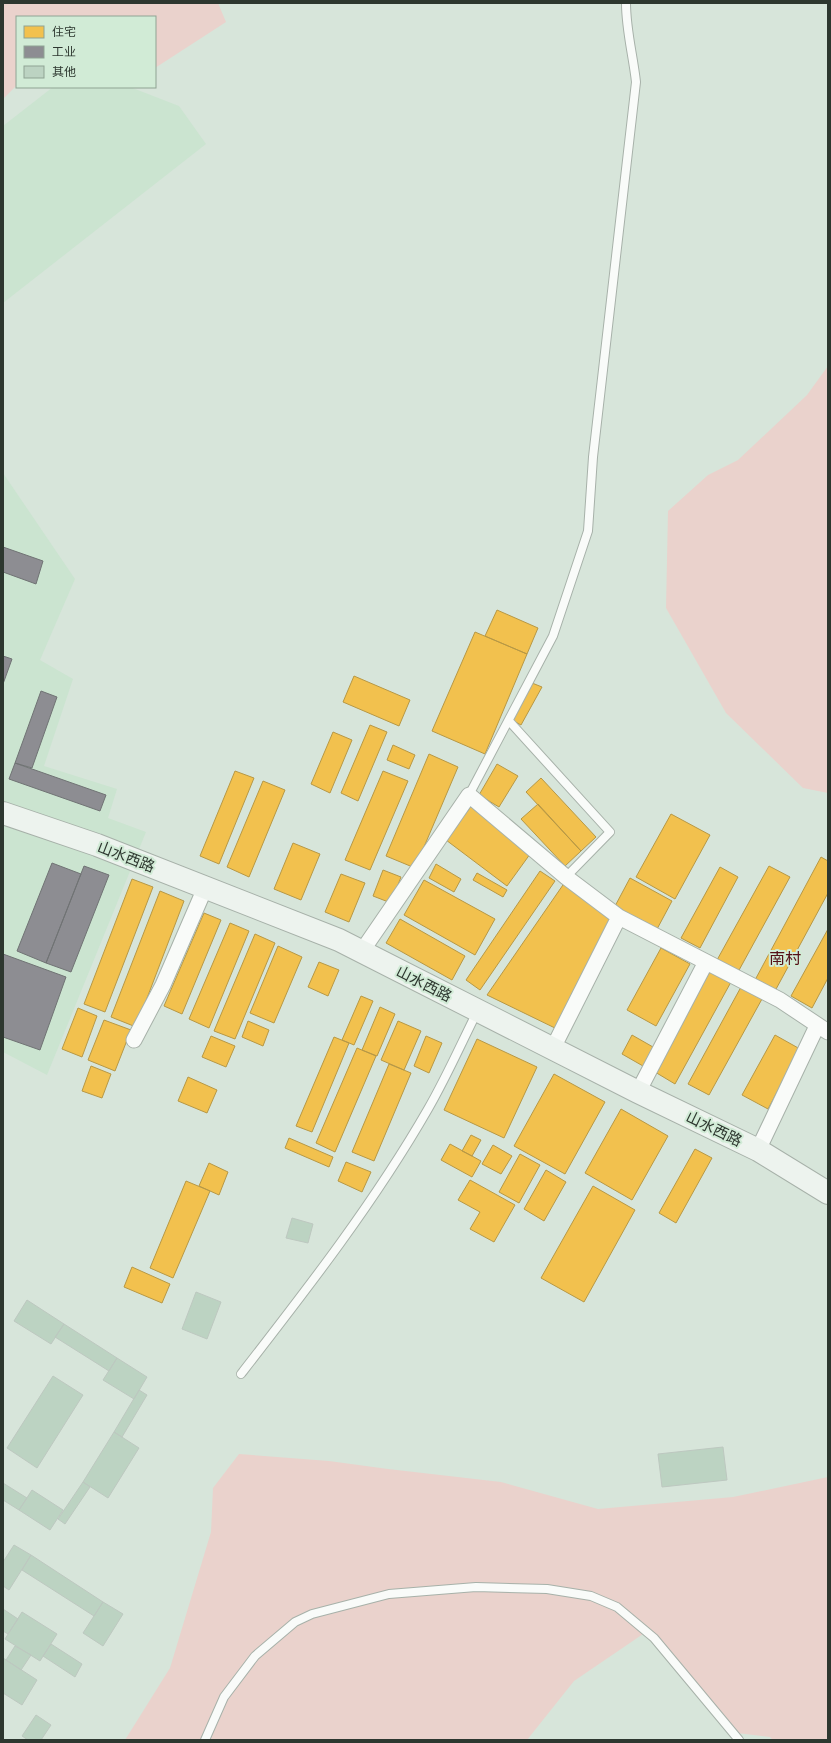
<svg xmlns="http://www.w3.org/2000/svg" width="831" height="1743" font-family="Figtree,'Noto Sans SC',sans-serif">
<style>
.built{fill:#cbe4d0}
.green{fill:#ead2cc}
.homes{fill:#f2c14e;stroke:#b79845}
.industry{fill:#8d8d92;stroke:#707374}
.building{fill:#bcd3c2;stroke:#bdc8c0}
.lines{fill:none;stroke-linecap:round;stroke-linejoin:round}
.lane-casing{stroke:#a7b1a9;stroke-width:10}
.street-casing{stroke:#a7b1a9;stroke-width:17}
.secondary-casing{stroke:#a7b1a9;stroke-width:24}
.lane{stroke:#f9fbf9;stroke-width:8}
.street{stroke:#f9fbf9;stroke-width:15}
.secondary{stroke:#edf3ee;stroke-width:22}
.labels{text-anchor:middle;stroke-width:4;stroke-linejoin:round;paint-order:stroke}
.street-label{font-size:15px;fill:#2d372f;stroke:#d1ebd6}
.neighbourhood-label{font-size:16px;fill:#561017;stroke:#d1ebd6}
</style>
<rect width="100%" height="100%" fill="#d7e5da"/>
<!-- built -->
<path class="built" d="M53,87H130L179,106L206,144L3,303V126Z
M3,473L75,579L40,660L73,679L44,766L117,789L108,818L146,832L47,1075L3,1052Z"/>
<!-- green -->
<path class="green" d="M3,3H218L226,22L155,68V17H17V85L3,99Z
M828,366V793L803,788L726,713L666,608L668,511L708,475L738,460L807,395Z
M239,1454L329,1461L388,1469L501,1482L598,1509L733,1497L828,1477V1740H773L770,1737L737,1733L683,1666L646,1632L574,1681L527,1740H125L170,1668L211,1532L213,1488Z"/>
<!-- homes -->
<path class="homes" d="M497,610L538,628L527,654L485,636Z
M475,632L527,654L485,754L432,731Z
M354,676L410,700L399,726L343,702Z
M532,683L542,687L521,725L512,720Z
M370,725L387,732L358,801L341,793Z
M333,732L352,740L330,793L311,784Z
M393,745L415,755L409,769L387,760Z
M429,754L458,767L415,868L386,856Z
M497,764L518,776L499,807L479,795Z
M235,771L254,778L219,864L200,856Z
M383,771L408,781L370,870L345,860Z
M541,778L596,837L581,851L526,792Z
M263,781L285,790L249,877L227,867Z
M538,804L581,851L565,866L521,819Z
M472,805L533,850L507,886L446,840Z
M671,814L710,835L675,899L636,877Z
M293,843L320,854L301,900L274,889Z
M821,857L828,861V893L775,991L755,980Z
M436,864L461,879L454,892L429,878Z
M769,866L790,877L738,972L717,960Z
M720,867L738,877L700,948L681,938Z
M383,870L401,877L391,903L373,896Z
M540,871L555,881L480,990L466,980Z
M477,873L507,890L503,897L473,880Z
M341,874L365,883L349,922L325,912Z
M630,878L672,901L656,931L614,908Z
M132,879L153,887L105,1012L84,1004Z
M424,880L495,919L475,955L404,915Z
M565,882L612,917L557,1029L487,995Z
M160,891L184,901L136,1027L111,1017Z
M204,913L221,920L182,1014L164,1006Z
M400,919L465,956L452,980L386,943Z
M230,923L249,931L209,1028L189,1019Z
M828,929V978L812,1008L791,996Z
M255,934L275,943L235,1039L214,1031Z
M278,946L302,957L274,1023L250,1013Z
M661,948L690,964L656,1026L627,1010Z
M319,962L339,970L328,996L308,987Z
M710,971L731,982L675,1084L655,1072Z
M741,987L762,999L709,1095L688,1084Z
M361,996L373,1001L354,1045L342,1040Z
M380,1007L395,1014L377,1056L362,1050Z
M78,1008L97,1016L82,1057L62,1049Z
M104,1020L131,1030L115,1071L88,1060Z
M248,1021L269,1030L263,1046L242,1037Z
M398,1021L421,1031L404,1070L381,1060Z
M632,1035L653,1047L643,1066L622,1054Z
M775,1035L800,1049L768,1109L742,1095Z
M211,1036L235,1046L226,1067L202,1057Z
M426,1036L442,1043L429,1073L414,1066Z
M334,1037L349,1043L312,1132L296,1126Z
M477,1039L537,1067L504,1138L444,1110Z
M357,1048L376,1056L335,1152L316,1143Z
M389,1064L411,1073L374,1161L352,1152Z
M91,1066L111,1074L102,1098L82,1091Z
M554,1074L605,1102L565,1174L514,1146Z
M188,1077L217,1090L207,1113L178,1101Z
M621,1109L668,1136L632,1200L585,1173Z
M471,1135L481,1140L472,1156L462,1151Z
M289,1138L333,1157L329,1167L285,1148Z
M450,1144L481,1161L472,1177L441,1160Z
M493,1145L512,1156L501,1174L482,1164Z
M695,1149L712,1158L676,1223L659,1213Z
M520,1154L540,1165L519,1203L499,1192Z
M346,1162L371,1172L362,1192L338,1181Z
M209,1163L228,1172L219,1195L199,1186Z
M546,1170L566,1182L544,1221L524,1209Z
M470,1180L515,1205L494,1242L470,1229L480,1212L458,1200Z
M186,1181L210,1191L173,1278L150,1268Z
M593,1186L635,1210L584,1302L541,1278Z
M132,1267L170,1284L162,1303L124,1287Z"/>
<!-- industry -->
<path class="industry" d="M3,547L43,561L36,584L3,572Z
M3,656L12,659L3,684Z
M41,691L57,697L32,768L15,763Z
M15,763L106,795L100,811L9,779Z
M52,863L81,874L46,963L17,951Z
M84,866L109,875L71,972L46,963Z
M3,954L66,977L40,1050L3,1037Z"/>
<!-- building -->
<path class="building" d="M292,1218L313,1224L308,1243L286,1238Z
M196,1292L221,1302L207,1339L182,1329Z
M27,1300L64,1324L51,1344L14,1321Z
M64,1324L117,1358L109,1371L55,1337Z
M117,1358L147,1377L134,1399L103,1380Z
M53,1376L83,1395L37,1468L7,1448Z
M139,1390L147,1395L122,1437L114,1432Z
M114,1432L139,1448L108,1498L83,1482Z
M723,1447L727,1480L662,1487L658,1454Z
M83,1482L90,1487L65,1524L58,1519Z
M3,1483L27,1498L19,1510L3,1500Z
M32,1490L63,1510L50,1530L19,1510Z
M14,1545L31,1555L9,1590L3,1586V1562Z
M31,1555L103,1602L94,1616L22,1570Z
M103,1602L123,1614L103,1646L83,1633Z
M3,1609L18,1619L8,1634L3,1631Z
M22,1612L57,1634L40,1661L5,1639Z
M51,1644L82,1664L75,1677L43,1656Z
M15,1646L31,1655L21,1670L6,1660Z
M3,1658L37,1680L22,1705L3,1693Z
M36,1715L51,1725L41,1740H28L22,1736Z"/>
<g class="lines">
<defs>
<path id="lane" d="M509,721L610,832L566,877
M469,795L553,636L588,531L593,457L636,82C633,55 626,30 626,3
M241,1374C307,1289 374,1203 428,1109C446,1078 461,1044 477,1012
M205,1740L224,1697L255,1656L295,1622L312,1614L389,1594L476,1587L547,1589L591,1596L617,1607L654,1638L739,1740"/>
<path id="street" d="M362,951L469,795L566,877L619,917
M134,1040L163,985L205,888
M553,1048L619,917L780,1000L828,1032
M638,1092L706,962
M758,1150L817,1026"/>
<path id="secondary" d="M3,813L97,845L339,940L638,1092L758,1150L828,1193"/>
</defs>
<!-- lane casing -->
<use href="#lane" class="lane-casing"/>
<!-- street casing -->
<use href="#street" class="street-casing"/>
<!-- secondary casing -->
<use href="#secondary" class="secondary-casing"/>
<!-- lane -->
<use href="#lane" class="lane"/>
<!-- street -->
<use href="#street" class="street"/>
<!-- secondary -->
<use href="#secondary" class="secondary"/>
</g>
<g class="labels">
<!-- street labels -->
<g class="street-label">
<text transform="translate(126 857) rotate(21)" y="5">山水西路</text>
<text transform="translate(424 984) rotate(27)" y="5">山水西路</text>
<text transform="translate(714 1129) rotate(26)" y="5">山水西路</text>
</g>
<!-- neighbourhood labels -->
<g class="neighbourhood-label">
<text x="785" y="964">南村</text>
</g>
</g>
<!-- border -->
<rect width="831" height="1743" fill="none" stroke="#2d372f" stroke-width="8"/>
<!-- legend -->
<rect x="16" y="16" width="140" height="72" fill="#d1ebd6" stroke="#8fa393"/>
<rect x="24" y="26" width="20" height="12" fill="#f2c14e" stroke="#8fa393"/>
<text x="52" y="36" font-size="12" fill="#2d372f">住宅</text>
<rect x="24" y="46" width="20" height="12" fill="#8d8d92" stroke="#8fa393"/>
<text x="52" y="56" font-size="12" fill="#2d372f">工业</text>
<rect x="24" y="66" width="20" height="12" fill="#bcd3c2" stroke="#8fa393"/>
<text x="52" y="76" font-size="12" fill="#2d372f">其他</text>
</svg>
